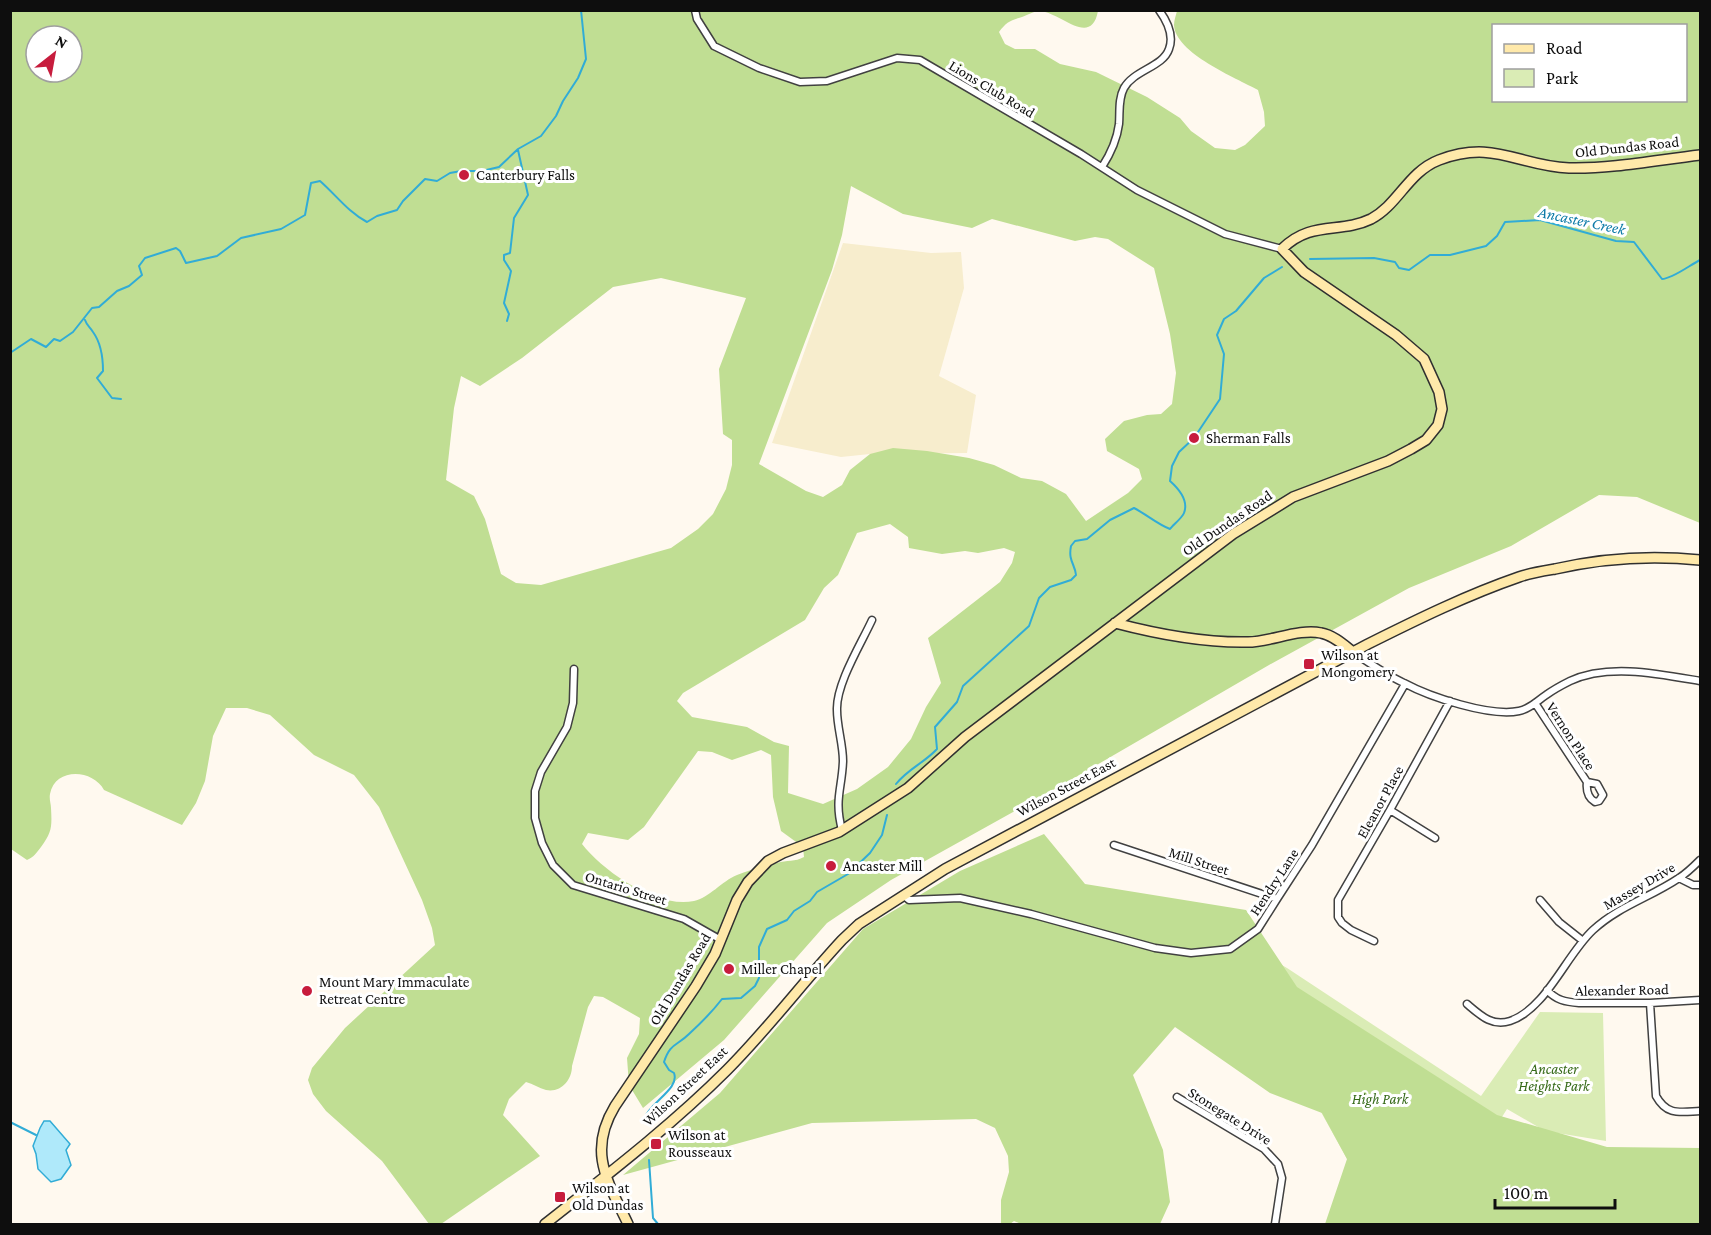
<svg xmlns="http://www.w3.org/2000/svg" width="1711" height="1235" font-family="'Crimson Pro',serif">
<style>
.farmland{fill:#f7edcd}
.green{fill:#daecb5}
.forest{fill:#c0de93;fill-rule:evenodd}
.water{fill:#afe9fa;stroke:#31acd6;stroke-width:1.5}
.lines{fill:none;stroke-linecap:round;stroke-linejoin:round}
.stream{stroke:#31acd6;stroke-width:2}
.street-casing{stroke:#414141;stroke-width:9}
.secondary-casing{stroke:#303030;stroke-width:12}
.street{stroke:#fff;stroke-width:6}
.secondary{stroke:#ffe9aa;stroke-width:9}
.poi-dot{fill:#c71c3d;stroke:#fff;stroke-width:2}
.labels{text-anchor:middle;stroke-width:6;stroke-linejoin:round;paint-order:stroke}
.street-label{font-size:15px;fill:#0e0e0e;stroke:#fff}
.poi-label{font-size:15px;fill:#0e0e0e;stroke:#fff;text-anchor:start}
.park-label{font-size:15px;font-style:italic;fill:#366a19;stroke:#fff}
.water-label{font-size:16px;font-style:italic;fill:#0e7ba8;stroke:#fff}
</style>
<rect width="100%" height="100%" fill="#fff9ef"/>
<!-- farmland -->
<path class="farmland" d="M843,243L931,253L961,252L964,288L939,376L976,395L967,453L870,454L841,457L772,443Z"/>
<!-- green -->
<path class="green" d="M1249,946L1287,968L1481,1096L1540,1012L1603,1013L1606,1141L1545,1131L1507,1109L1480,1152L1347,1159L1321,1112Z"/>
<!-- forest -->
<path class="forest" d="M10,11H1098C1091,48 1060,12 1040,11C1035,11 1027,15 1022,17C1011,20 1006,22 999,32L1005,44L1015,49H1035L1060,64L1096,72L1147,97L1180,118L1191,131L1215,148L1235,150L1245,145L1265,126L1264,112L1258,90C1236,78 1175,53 1174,25C1174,20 1176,15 1177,11H1700V523L1637,497L1599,495L1511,546L1409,588L1269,665L1076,777L891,880L827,923L724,1040L643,1108L629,1085L627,1058L639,1034L640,1018L603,997L594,996L588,1007L572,1066C572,1080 561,1093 546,1090C539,1088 533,1084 526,1082L509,1099L503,1115L540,1156L441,1224H429L382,1161L326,1111L313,1094L308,1080L312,1068L345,1028L435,945L432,928L422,900L379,807L354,775L314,755L270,715L247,708H226L213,736L205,781L196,803L182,825L104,790C93,769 55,767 50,794C49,799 51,804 51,808C52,827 52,832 41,847C36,853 34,857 27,860L11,849ZM1494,26H1686V100H1494ZM36,36H72V72H36ZM851,186L903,214L972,228L992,219L1075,241L1095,237L1108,239L1154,268L1170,334L1176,373L1172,404L1161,414L1147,415L1124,421L1105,439L1107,451L1139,469L1142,479L1128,493L1086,521L1066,494L1042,481L1021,478L994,465L969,458L927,451L893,448L870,454L850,470L842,485L823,497L806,491L759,464L832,270L842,235ZM661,278L746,298L719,369L723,434L732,440V465L726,489L713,514L698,529L671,548L541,585L516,583L501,574L485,519L474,496L446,480L454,408L461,376L480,386L522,358L613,287ZM890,524L908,537L909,548L942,554L965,551L978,553L1004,548L1015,552L1012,563L1000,582L928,638L941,683L926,707L911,739L888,767L857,789L823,804L788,793L789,746L774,742L747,727L692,717L677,701L683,693L805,620L824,588L838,575L857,533ZM761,750L771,755L773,797L781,831L803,847L804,857C795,862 787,860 777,863C764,866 750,870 737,875C722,881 709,898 694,901C657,909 603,871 582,844L588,833L628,840L644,827L698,751L712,752L732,760Z
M1044,834L1085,884L1246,910L1297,987L1497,1115L1607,1147L1700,1148V1224H1325L1347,1159L1322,1113L1270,1093L1175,1027L1133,1075L1163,1150L1170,1202L1160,1224H1021L1014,1221L1010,1224H1001V1200L1009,1172L1008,1156L995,1128L976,1119L812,1123L623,1175L720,1093L863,929L960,871Z"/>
<!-- water -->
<path class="water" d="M44,1121H50L70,1144L66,1150L71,1165L61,1179L51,1182L38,1169L36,1154L33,1146L40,1128Z"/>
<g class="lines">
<!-- stream -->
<path class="stream" d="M1310,259L1374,258L1395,262L1399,268L1409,270L1430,255H1450L1486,246L1497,236L1505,222L1540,220L1616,241L1634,242L1662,279C1672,279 1690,265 1700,260
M85,320C87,326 90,327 93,332C101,343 103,359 103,371L97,378L112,398L121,399
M507,321L509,314L504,303L511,271L504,260V255L510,253L514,218L528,195L518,150
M10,353L31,339L46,347L54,339L60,341L73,332L92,308L99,307L117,291L129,286L142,275L139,266L145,258L176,248L180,251L186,263L217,256L241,238L281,229L305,215L311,183L320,181C336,195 348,212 367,222L377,216L397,210L403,201L425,179L437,181L450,173L461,171H482L499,167L518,149L541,136L556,116L563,101L578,78L586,59L581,10
M896,784C908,769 924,763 937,749L935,727L957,702L963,686L1029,626L1039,598L1050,587L1071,580L1076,575C1075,564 1068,561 1071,546L1075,541L1087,539L1110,520L1134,508C1146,514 1157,524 1170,529C1173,525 1182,518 1184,513C1189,500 1179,489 1170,481L1172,466L1179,452L1194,438L1220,399L1224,354L1217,335L1224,319L1236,311L1264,278L1282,267
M644,1119C650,1102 680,1089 674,1073L669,1070L664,1062C670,1043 677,1046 689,1034C701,1023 712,1012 722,999L741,998L755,986L759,978V947L767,929L787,920L794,911L810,901L817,892L848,874L870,853L882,835L887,815
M10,1122L36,1135
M649,1160L653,1218L658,1224"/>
<defs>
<path id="street" d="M695,10L697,19L714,46L759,68L800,82L827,81L897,58L920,60L1081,154L1137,190L1225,234L1282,249
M1102,167C1111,153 1117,140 1119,124C1120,112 1118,99 1124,88C1134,70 1163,67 1169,49C1174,36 1167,21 1159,10
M1353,652C1369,663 1386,675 1404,683C1430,697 1490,717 1519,711C1530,709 1537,701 1546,695C1553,690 1562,685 1570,681C1608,663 1660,674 1700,681
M574,669L573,703L567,727L541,772L535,791V818L542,843L553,865L573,885L684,919L721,940
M1535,703L1587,782C1586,791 1588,798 1595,802L1599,801L1603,795L1597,784L1587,782
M1390,810L1435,838
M842,830C834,799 842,789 843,761C843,744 837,727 837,710C836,684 861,644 872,620
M1114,845L1277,899
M1679,878L1693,885H1700
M903,895L909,900L960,898L1031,914L1155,948L1191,953L1230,949L1258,929L1277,899L1312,845L1405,684
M1540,900L1559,922L1583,941
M1374,941L1351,930L1342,923L1338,917V900L1390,810L1450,701
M1547,990C1556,1000 1565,1002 1579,1003H1650L1700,1000
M1650,1003L1656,1096C1667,1116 1680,1112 1700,1111
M1467,1004C1480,1015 1492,1027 1510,1021C1546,1009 1566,955 1593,930C1619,906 1651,897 1679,878C1687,873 1694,866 1700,860
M1177,1097L1264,1149L1278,1164L1282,1178L1275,1224"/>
<path id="secondary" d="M1115,623C1157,634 1204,643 1248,642C1270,642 1300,628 1321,633C1333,635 1344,645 1353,652
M545,1224C607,1175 671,1126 727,1070C768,1029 803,982 842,940L859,924L945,869L1368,644C1418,619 1467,595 1519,577C1530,573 1543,571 1555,569C1603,558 1651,555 1700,560
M628,1224C608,1182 587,1152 615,1106L696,986L715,954L737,900L748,882L768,861L783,853L839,832L908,788L965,737L1233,534L1293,497L1388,461L1411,449L1426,440L1438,425L1442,409L1439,392L1424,359L1396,335L1304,272L1282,249C1311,220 1340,234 1371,219C1398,205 1408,172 1439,160C1494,139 1518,166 1569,168C1612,169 1657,160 1700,155"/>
</defs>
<!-- street casing -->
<use href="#street" class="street-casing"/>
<!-- secondary casing -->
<use href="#secondary" class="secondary-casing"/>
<!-- street -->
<use href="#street" class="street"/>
<!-- secondary -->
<use href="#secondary" class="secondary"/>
</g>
<!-- markers -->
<g class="poi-dot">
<circle cx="464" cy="175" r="6"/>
<circle cx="1194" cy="438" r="6"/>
<rect x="1303" y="658" width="12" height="12" rx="3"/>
<circle cx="831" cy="866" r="6"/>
<circle cx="729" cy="969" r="6"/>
<circle cx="307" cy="991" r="6"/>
<rect x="650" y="1138" width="12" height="12" rx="3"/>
<rect x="554" y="1191" width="12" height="12" rx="3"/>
</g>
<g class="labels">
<!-- street labels -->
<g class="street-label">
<text transform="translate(992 89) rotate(31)" y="5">Lions Club Road</text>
<text transform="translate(1627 147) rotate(-6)" y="5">Old Dundas Road</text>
<text transform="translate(1227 523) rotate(-34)" y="5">Old Dundas Road</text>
<text transform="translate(1571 736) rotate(57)" y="5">Vernon Place</text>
<text transform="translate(1066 787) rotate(-28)" y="5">Wilson Street East</text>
<text transform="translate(1380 802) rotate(-61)" y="5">Eleanor Place</text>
<text transform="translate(1199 861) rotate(18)" y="5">Mill Street</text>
<text transform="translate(1274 882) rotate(-57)" y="5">Hendry Lane</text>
<text transform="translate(1639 886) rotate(-30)" y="5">Massey Drive</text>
<text transform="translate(626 888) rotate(17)" y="5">Ontario Street</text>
<text transform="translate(680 979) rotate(-59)" y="5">Old Dundas Road</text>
<text transform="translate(1622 990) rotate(-1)" y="5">Alexander Road</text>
<text transform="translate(685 1086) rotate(-43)" y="5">Wilson Street East</text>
<text transform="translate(1230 1116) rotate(32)" y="5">Stonegate Drive</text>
</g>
<!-- poi labels -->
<g class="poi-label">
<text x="476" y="180">Canterbury Falls</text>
<text x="1206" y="443">Sherman Falls</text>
<text x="1321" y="660">Wilson at<tspan x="1321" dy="17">Mongomery</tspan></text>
<text x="843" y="871">Ancaster Mill</text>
<text x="741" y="974">Miller Chapel</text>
<text x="319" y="987">Mount Mary Immaculate<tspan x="319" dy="17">Retreat Centre</tspan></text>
<text x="668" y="1140">Wilson at<tspan x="668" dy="17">Rousseaux</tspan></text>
<text x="572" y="1193">Wilson at<tspan x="572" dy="17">Old Dundas</tspan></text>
</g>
<!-- park labels -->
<g class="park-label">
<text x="1554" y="1074">Ancaster<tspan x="1554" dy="17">Heights Park</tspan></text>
<text x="1380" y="1104">High Park</text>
</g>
<!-- water labels -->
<g class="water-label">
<text transform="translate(1582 220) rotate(12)" y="6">Ancaster Creek</text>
</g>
</g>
<!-- border -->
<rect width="1711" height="1235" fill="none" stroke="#0e0e0e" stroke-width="24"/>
<!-- legend -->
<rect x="1492" y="24" width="195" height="78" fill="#ffffff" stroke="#9f9f9f" stroke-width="1.5"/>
<rect x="1504" y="44" width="30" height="9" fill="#ffe9aa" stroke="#9f9f9f" stroke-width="1.5"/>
<text x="1546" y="54" font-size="18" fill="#0e0e0e">Road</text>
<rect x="1504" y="69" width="30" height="18" fill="#daecb5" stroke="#9f9f9f" stroke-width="1.5"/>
<text x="1546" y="84" font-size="18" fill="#0e0e0e">Park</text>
<!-- north arrow -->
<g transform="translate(54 54) rotate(31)"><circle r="28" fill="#ffffff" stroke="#9f9f9f" stroke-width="1.5"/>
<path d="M0-4.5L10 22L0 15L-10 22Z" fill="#c71c3d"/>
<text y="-9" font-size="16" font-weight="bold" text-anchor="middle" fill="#0e0e0e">N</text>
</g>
<!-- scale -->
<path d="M1495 1199v9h120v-9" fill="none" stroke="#0e0e0e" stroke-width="3"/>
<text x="1504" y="1199" font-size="18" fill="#0e0e0e" stroke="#ffffff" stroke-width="4.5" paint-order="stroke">100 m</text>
</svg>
